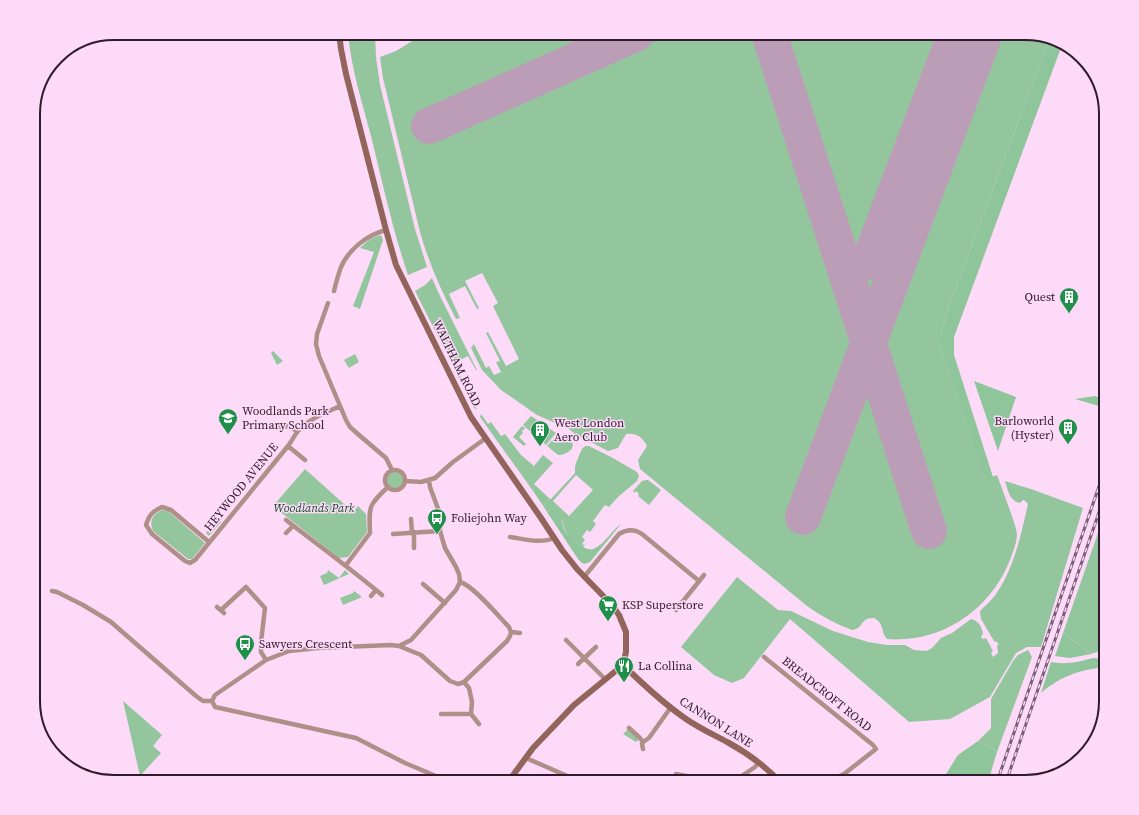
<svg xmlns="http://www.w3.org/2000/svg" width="1139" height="815" font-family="'Source Serif 4',serif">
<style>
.green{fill:#94c69e;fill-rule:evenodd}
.forest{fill:#8fc59b}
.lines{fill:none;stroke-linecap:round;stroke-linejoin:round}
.runway{stroke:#bc9db8;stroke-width:36}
.street{stroke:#af8f88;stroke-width:4.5}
.secondary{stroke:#92645b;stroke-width:6}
.rail-casing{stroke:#7a6077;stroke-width:3}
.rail{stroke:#fddaf8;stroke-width:1.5;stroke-dasharray:4.5;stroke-linecap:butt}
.labels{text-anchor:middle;stroke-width:3;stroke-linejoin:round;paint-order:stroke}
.poi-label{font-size:12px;fill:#301b2e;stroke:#fddaf8;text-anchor:start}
.street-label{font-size:12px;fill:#301b2e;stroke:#fddaf8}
.park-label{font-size:12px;font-style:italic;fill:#104d26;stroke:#fddaf8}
.rim{fill:none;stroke:#301b2e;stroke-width:2}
</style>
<rect width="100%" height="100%" fill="#fddaf8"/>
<!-- green -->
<path class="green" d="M348,33H375L376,57L380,85L415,229L427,267L408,275C393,231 383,185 372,140C363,105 351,69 348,33Z
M425,33H1026L1049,41L947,312L941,336V349L985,479L997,475C1002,488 1006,500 1011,513C1013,520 1016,527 1017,534C1017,542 1013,552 1010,560C994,601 958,631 915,638C906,639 896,640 887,639C880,631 885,624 874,618C864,618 865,621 859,627C858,628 854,630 852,630C836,624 821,616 807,606L640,469L638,460L647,446C642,437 637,433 626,434L618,448L608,451L575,434L569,429L537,415L501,390L482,370L471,348L474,344L486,368L489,366L494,375L501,372L496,362L500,361L486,333L488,332L506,366L519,359L493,306L498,303L482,273L465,281L479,308L477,309L465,286L449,294L460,318L456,319C441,290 429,264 420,232L383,78L380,57L396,51Z
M381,235L383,240L360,309L353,306L374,252L360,248C366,242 372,237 381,235Z
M432,278L440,296L477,370H476L468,356L454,363L477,410L474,408L415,291L425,285Z
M273,351L283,361L277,365L271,353Z
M355,354L359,362L349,368L344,360Z
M481,414L488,424L491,422L501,436L505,434L521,455L534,466L543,455L553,463L534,484L535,485L533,491L480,417Z
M531,416L556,433L546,445L523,425Z
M522,426L526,429H524L522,431L523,433L519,437L526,444L524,446L513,437Z
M558,434C562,436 570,438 572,442C576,450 564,455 558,455L547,446Z
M585,446H589L611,457L637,472L639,476L637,481L618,497L609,507L605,505L593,521L596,524L590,532L587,530L582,537L585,540L582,544L584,545L587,542L583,547C569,537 566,538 562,520L549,511L547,512L542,504L550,499H551L575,473V466L580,453L582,449ZM576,475L593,490L569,516L553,501Z
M305,469L353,512L358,506L366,514L367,532L348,557L339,558L273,506Z
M387 480a8 8 0 1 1 16 0a8 8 0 1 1-16 0Z
M646,480H648L661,490L649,505L638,496L639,494L636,491L634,493L633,491L642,481Z
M1005,481L1031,489L1083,508L1041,647H1027L1016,653L990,697L950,719L909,722L790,619L744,678L732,683L714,675L681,647L737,577L778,610L791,611L833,631L868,642L887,645H905L914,650L927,651L933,647L941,638L952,633L971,619C979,621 981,626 983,633L981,637L983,639L986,638L993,651L991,653L993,657L998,653L997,645H999L997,642L994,641L981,619L980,611C986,605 994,598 998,591C1015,565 1021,534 1028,504L1024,500H1023L1020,503C1009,501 1008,490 1005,481Z
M162,510L168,511L205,543L192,559H188L153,531C149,521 152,515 162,510Z
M1106,510V652L1100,651L1091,654L1063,633Z
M218,519L221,522L209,536L206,533Z
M328,570L339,578L345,570L349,574L324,585L320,576L327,573Z
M354,591L362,597L343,605L340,598L353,593Z
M1028,650L1032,657L997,752L978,741L991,728V699L1013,661L1018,655Z
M123,701L162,735L153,746L161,753L140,776Z
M629,728L640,738L636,742L623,734Z"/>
<!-- forest -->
<path class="forest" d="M1049,41L1062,45L954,337V355L993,477L985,480L941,349V336L947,312Z
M974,381L1016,397L998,451Z
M1106,393V408L1075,399L1095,396L1104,400Z
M535,485L550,499L542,504L533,491Z
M552,510C563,513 561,525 566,533C568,537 583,548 588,549C591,550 594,549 597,547C606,542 612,530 621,524L590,562L584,564L581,562L578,559L547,512Z
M1063,633L1091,654L1070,658L1055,656Z
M1093,658L1106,659V667C1080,670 1062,675 1041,693L1051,662C1066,665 1079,662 1093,658Z
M978,741L997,752L988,782H941L958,755Z"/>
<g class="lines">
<!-- runway -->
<path class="runway" d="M769,33L929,531
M429,126L637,33
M869,262L956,33
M803,517L985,33"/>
<!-- street -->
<path class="street" d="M334,291C336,283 338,275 341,267C349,249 367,235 386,230
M328,303L317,334L316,344L319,356L346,420L350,427L359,435L386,458L392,470
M274,428L288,426L297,431
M288,446L305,460
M385 480a10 10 0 1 1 20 0a10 10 0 1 1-20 0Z
M429,480L430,487L440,514V531L445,548L456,567L459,574L460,582L456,590L411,640L399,646L391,645L318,648L289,651L266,660L215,695L212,701L215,707L356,738L405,763L450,782
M405,481L421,482L435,478L453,462L486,438
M411,519L412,533
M286,520C318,545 351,569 382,595
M414,532V548
M286,533L293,526
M393,534L440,531
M510,537C524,539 541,544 554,538
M209,542L171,510L162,507C153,511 149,515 146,525L152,534L185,561L190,563L195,560L288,446C292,441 295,434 299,430C310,418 326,413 340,406
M346,565L370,533C369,507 368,505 388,487
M584,577L619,534C627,529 635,529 642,534L699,581
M423,584L445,603
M52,591L57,592L83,605L111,622L196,696L203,701H212
M371,596L376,590
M217,607L224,613
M221,610L246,587L265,608L261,642V652L266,660
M676,610L704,575
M511,632L520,633
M566,640L605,679
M399,646L421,655L450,681L458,684L464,682L507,641L510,636L511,632L509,627C499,617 473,585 460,582
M764,657L873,745L876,749L844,774L827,782
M578,664L596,647
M464,682L469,688L472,702L471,714L479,724
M441,714H471
M629,728L640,738L643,742L649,738L671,707
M643,749L642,744L643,742
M526,758L581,782
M676,774L686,776L696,782
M733,782L755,767L758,763"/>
<!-- secondary -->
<path class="secondary" d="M339,33L341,49L346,74L386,230L396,265L471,417L541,518L562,550L577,569L610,603L619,615L626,632V652L623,665
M623,665C643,684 663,703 686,719C699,728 714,735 729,743C747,753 765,766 780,782
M508,782L533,748L574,705L623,665"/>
<defs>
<path id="rail" d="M997,782L1106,466
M1006,782L1106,492"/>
</defs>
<!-- rail casing -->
<use href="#rail" class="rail-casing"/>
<!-- rail -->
<use href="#rail" class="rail"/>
</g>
<!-- icons -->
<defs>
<symbol id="building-pin" viewBox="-11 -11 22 30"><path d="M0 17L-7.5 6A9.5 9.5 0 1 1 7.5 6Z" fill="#1e9049" stroke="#fddaf8"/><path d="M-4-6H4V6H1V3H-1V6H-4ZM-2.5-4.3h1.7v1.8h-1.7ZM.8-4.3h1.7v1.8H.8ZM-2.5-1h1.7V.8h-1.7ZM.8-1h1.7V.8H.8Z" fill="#fff"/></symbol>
<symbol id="school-pin" viewBox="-11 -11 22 30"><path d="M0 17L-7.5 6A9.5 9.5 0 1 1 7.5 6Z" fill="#1e9049" stroke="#fddaf8"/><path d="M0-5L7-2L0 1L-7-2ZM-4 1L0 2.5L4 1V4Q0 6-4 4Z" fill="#fff"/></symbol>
<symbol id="bus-pin" viewBox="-11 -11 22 30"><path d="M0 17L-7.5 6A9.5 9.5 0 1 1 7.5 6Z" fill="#1e9049" stroke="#fddaf8"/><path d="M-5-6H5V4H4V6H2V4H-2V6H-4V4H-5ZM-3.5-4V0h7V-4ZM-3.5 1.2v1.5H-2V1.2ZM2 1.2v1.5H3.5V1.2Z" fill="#fff"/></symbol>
<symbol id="supermarket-pin" viewBox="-11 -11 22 30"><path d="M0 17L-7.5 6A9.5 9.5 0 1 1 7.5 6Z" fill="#1e9049" stroke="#fddaf8"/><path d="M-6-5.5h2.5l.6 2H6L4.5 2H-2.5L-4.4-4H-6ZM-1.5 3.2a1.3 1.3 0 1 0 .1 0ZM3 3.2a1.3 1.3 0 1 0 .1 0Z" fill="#fff"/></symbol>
<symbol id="restaurant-pin" viewBox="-11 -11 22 30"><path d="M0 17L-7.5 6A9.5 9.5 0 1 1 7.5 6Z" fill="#1e9049" stroke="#fddaf8"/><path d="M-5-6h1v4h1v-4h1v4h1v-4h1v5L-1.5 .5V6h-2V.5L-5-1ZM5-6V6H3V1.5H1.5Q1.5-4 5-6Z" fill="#fff"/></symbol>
</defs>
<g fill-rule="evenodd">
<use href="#building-pin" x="1058" y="286" width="22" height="30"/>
<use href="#school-pin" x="217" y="407" width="22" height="30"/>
<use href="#building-pin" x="1057" y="417" width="22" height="30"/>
<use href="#building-pin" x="529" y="419" width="22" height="30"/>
<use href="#bus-pin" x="426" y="507" width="22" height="30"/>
<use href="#supermarket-pin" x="597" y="594" width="22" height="30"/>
<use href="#bus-pin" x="234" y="633" width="22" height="30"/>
<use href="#restaurant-pin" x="613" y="655" width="22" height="30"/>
</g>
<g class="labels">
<!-- poi labels -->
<g class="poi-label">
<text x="1055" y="301" text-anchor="end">Quest</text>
<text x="242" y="415">Woodlands Park<tspan x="242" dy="14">Primary School</tspan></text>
<text x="1054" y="425" text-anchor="end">Barloworld<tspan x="1054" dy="14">(Hyster)</tspan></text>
<text x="554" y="427">West London<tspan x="554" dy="14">Aero Club</tspan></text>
<text x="451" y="522">Foliejohn Way</text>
<text x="622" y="609">KSP Superstore</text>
<text x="259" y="648">Sawyers Crescent</text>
<text x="638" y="670">La Collina</text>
</g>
<!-- street labels -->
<g class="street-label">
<text transform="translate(457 363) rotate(64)" y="4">WALTHAM ROAD</text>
<text transform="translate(241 487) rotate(-51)" y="4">HEYWOOD AVENUE</text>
<text transform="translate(827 694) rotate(39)" y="4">BREADCROFT ROAD</text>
<text transform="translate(716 722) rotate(32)" y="4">CANNON LANE</text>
</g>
<!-- park labels -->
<g class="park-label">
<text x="314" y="512">Woodlands Park</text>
</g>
</g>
<!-- crop -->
<path d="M0 0H1139V815H0ZM114 40H1025A74 74 0 0 1 1099 114V701A74 74 0 0 1 1025 775H114A74 74 0 0 1 40 701V114A74 74 0 0 1 114 40Z" fill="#fddaf8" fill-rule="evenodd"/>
<path class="rim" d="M114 40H1025A74 74 0 0 1 1099 114V701A74 74 0 0 1 1025 775H114A74 74 0 0 1 40 701V114A74 74 0 0 1 114 40Z"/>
</svg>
